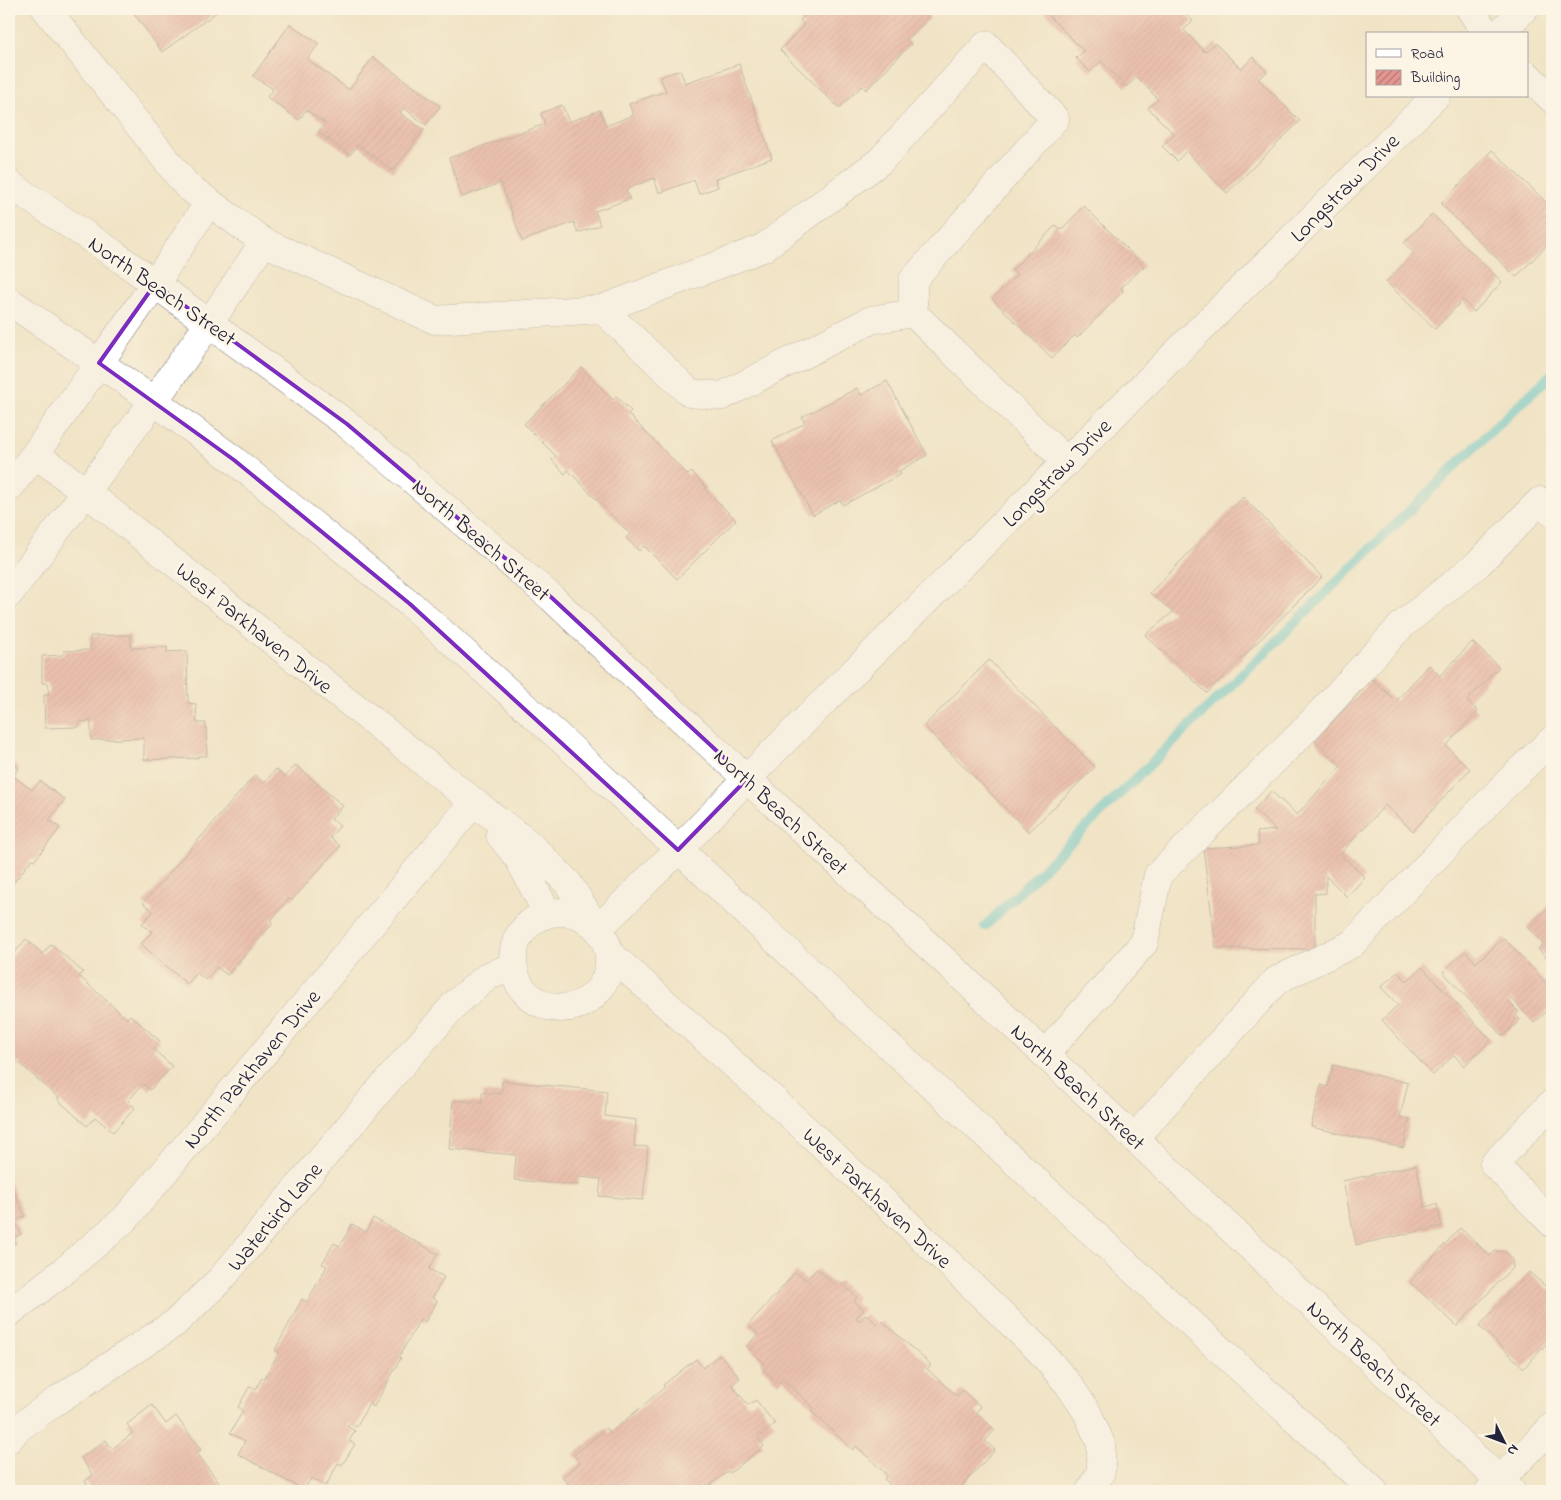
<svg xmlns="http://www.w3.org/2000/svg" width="1561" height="1500" font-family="'Indie Flower',sans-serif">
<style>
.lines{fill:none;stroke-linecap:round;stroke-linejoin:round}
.stream{stroke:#57c5cc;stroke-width:10}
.building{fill:url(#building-hatch)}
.minor-casing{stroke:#8a8380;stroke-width:29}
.major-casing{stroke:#8a8380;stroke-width:29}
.minor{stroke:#fff;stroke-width:28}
.major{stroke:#fff;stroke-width:28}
.marked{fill:none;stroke:#7b2cbf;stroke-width:4;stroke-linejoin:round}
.labels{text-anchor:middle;stroke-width:5;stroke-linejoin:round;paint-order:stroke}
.street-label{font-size:22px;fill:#22223b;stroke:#fcf5e5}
</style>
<defs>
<pattern id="building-hatch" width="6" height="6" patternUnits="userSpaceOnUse" patternTransform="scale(1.25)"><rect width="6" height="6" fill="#e3958f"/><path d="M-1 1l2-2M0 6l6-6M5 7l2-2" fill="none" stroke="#b87976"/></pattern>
</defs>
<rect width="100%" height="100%" fill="#fcf5e5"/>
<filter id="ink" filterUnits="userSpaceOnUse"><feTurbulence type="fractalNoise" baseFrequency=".02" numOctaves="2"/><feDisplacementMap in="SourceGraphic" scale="10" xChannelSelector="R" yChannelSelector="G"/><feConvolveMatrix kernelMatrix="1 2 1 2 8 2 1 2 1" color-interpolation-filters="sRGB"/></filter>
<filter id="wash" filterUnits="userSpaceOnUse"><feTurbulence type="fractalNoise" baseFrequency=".0096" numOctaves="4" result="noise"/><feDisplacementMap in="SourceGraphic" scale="20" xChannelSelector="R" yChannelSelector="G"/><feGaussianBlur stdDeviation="1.12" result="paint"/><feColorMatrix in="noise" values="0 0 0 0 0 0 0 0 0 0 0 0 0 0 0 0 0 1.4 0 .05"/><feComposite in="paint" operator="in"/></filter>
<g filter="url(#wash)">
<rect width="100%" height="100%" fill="#f1e4c6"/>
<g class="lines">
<!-- stream -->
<path class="stream" d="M985,926L1490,432L1552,374"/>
</g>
<g id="blocks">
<!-- building -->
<path class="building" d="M131,9H221L162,52Z
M811,9H921L930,18L907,40L911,44L866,90L862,86L839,108L780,50L804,25L800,20Z
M1042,9H1181L1193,21L1184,30L1205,52L1215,43L1241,69L1253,57L1267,72L1258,79L1300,121L1227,193L1186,151L1177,161L1162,146L1174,134L1148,108L1158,99L1137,77L1126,87L1101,61L1090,72L1076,58L1084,51Z
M290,24L319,44L307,59L349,90L373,57L440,106L426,125L404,108L400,113L424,130L393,171L358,145L350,155L318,132L325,123L306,110L299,120L267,97L273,89L253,76Z
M739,64L772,158L715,179L718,187L699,194L694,180L659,193L654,178L626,189L630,199L595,211L600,225L578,233L574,222L522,241L501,183L462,197L449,158L545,124L541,113L562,105L569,122L600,110L606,126L633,115L629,104L666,91L660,77L680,70L685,83Z
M1492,150L1552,208L1545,216L1552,224V240L1516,277L1441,204Z
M1084,206L1144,266L1121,288L1123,291L1077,338L1075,335L1052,358L992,299L1017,274L1012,270L1056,225L1061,230Z
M1432,214L1502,282L1474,312L1463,300L1435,329L1386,282L1414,253L1404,243Z
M581,367L613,400L616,396L631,411L628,414L688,475L692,472L707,488L705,489L736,520L677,579L644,546L639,551L626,538L630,534L568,470L565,474L552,460L556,456L524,424Z
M887,381L927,455L899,471L901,474L843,505L840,500L813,515L772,441L805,423L802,417L857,388L861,395Z
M1243,497L1322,577L1207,693L1145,635L1173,612L1150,593Z
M131,635V648L167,647V652L187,651L188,703L196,704L197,723H206L207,756H197L198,758L144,760V738L91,740V721L79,722V727L45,728L44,695H49L48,683H42V656L64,655V651L90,650V636Z
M1472,642L1499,667L1467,701L1478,711L1446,746L1470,769L1413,831L1385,805L1340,854L1365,877L1347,897L1326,876V893L1315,894V949L1216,948L1203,848L1259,845L1257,832L1276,830L1254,810L1271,791L1297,815L1341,766L1315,741L1372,679L1396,701L1429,665L1440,676Z
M989,660L1095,767L1029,832L924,726Z
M9,760L19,768L13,776L32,790L40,781L65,800L49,820L60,828L35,860L32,859L9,889Z
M296,765L343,806L331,819L340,826L330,837L340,846L292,900L289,899L270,921L273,923L227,975L217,967L206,980L197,973L187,984L141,944L152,932L142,924L153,911L143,903L255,775L264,783L276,769L285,777Z
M1552,903V964L1538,949L1543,944L1527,927Z
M1504,938L1552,990V1006L1534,1023L1512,999L1509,1002L1519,1012L1516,1015L1520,1020L1503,1036L1443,972L1465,951L1476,963Z
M26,939L43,954L51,944L83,972L79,976L127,1019L130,1015L160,1041L153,1049L172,1066L150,1090L143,1084L128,1101L135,1108L113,1132L95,1117L87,1126L58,1100L59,1098L10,1055L9,1057V974L12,971L9,968V959Z
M1422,967L1491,1040L1464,1066L1454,1055L1433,1075L1382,1020L1398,1005L1381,987L1397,972L1407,981Z
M1333,1065L1408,1083L1400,1117L1410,1119L1403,1148L1311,1127L1321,1085L1328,1087Z
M502,1081L607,1091L605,1116L636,1120L634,1146L648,1147L643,1200L599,1196L601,1179L579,1177L578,1185L514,1180L516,1155L449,1149L453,1100L482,1103V1092L501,1094Z
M1416,1165L1425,1207L1437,1204L1442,1226L1356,1245L1343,1181Z
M9,1181L25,1216L15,1221L21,1234L13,1238L16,1243L9,1247Z
M373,1218L438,1254L429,1269L444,1277L432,1298L437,1301L425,1322L420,1319L399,1357L401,1358L374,1407L369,1404L356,1427L349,1423L347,1426L355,1431L349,1441L355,1444L342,1465L338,1463L326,1486L311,1478L304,1490L238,1454L245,1441L230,1433L243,1411L238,1407L250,1386L256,1389L262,1377L264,1379L279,1352L275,1350L302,1299L307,1302L327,1266L322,1264L334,1243L340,1246L352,1224L366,1232Z
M1460,1228L1490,1256L1495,1251L1505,1252L1512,1258L1513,1267L1457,1326L1410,1282Z
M817,1269L835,1285L839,1281L857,1297L854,1301L864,1310L856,1318L860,1321L866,1314L878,1325L882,1321L931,1365L927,1369L957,1396L962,1390L981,1407L976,1412L995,1430L985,1441L995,1450L957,1491H897L884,1479L887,1475L856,1446L853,1450L811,1411L814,1408L783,1379L779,1384L761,1367L764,1363L747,1346L758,1334L748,1325L796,1272L806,1280Z
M1529,1272L1552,1292V1338L1524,1368L1479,1326Z
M720,1354L740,1378L732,1385L748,1405L756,1400L775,1424L758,1438L764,1446L730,1473L728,1471L703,1491H574L562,1477L580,1462L574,1455L606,1428L610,1433L665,1387L663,1385L696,1359L703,1368Z
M152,1405L166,1424L176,1416L201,1450L197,1453L225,1491H92L85,1481L93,1475L81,1458L106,1440L112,1449L133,1433L127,1424Z"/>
</g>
</g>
<g filter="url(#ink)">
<use href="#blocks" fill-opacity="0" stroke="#8a8380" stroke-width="1"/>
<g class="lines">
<defs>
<path id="minor" d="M46,9L187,186L264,242L435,320L602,309L763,248L880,161L986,45L1055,119L913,280V313L1067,462
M1470,9L1487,34
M1499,34L1524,9
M1527,75L1552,99
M155,284L209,202
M602,309L690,393L722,396L871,320L913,313
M210,322L264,242
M35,454L86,492L474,802L529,844L568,883L595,926
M9,488L35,454L99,363
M9,594L154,401
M500,835L519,859L547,913
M513 960a48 48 0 1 1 96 0a48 48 0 1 1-96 0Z
M598,929L678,850L777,748L1436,96
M609,953L776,1102L909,1225L1039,1350L1069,1385L1087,1412L1101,1444V1472L1090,1491
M1045,1054L1144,943L1158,875L1299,736L1402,625L1479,563L1540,501L1552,512
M1552,1103L1494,1164L1552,1223
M1134,1138L1277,980L1352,944L1513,777L1552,740
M9,1313L65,1270L125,1219L474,802
M9,1439L17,1429L59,1399L175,1323L221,1279L378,1092L456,1003L488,976L513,967
M1489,1491L1552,1427"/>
<path id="major" d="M9,184L114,254L347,424L552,598L598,642L945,961L1511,1491
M9,301L154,401L234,460L410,604L560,738L875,1033L1374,1491
M99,363L155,284
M154,401L210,322"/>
</defs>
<!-- minor casing -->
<use href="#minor" class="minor-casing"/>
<!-- major casing -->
<use href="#major" class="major-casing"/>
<!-- minor -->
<use href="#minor" class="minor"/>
<!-- major -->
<use href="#major" class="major"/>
</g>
</g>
<!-- marked area -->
<path d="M0 0H1561V1500H0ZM155,284L347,424L552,598L747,779L678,850L410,604L234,460L99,363Z" fill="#f1e4c6" fill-opacity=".55" fill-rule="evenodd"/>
<path class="marked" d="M155,284L347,424L552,598L747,779L678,850L410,604L234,460L99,363Z"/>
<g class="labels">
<!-- street labels -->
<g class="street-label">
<text transform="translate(1344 187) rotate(-45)" y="8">Longstraw Drive</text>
<text transform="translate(163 290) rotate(35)" y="8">North Beach Street</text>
<text transform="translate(1056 472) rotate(-45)" y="8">Longstraw Drive</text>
<text transform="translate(482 539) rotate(41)" y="8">North Beach Street</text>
<text transform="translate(255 627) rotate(39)" y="8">West Parkhaven Drive</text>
<text transform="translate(782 811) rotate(43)" y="8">North Beach Street</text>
<text transform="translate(251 1068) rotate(-50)" y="8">North Parkhaven Drive</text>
<text transform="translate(1079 1086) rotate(43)" y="8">North Beach Street</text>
<text transform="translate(878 1197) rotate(43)" y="8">West Parkhaven Drive</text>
<text transform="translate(274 1216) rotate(-50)" y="8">Waterbird Lane</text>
<text transform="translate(1375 1363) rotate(43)" y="8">North Beach Street</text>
</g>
</g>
<!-- margin -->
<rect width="1561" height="1500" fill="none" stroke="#fcf5e5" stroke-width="30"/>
<!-- legend -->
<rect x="1366" y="32" width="162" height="65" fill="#fcf5e5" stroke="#a5a1a1"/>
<rect x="1376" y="49" width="25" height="8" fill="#ffffff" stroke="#a5a1a1"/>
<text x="1411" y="58" font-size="15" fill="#22223b">Road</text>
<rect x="1376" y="70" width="25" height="15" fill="url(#building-hatch)" stroke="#a5a1a1"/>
<text x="1411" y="82" font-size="15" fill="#22223b">Building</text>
<!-- north arrow -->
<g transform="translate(1504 1442) rotate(132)" stroke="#fcf5e5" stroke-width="4" paint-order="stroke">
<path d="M0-4L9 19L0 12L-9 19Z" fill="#22223b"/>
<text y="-8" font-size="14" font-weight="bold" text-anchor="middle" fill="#22223b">N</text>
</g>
</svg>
